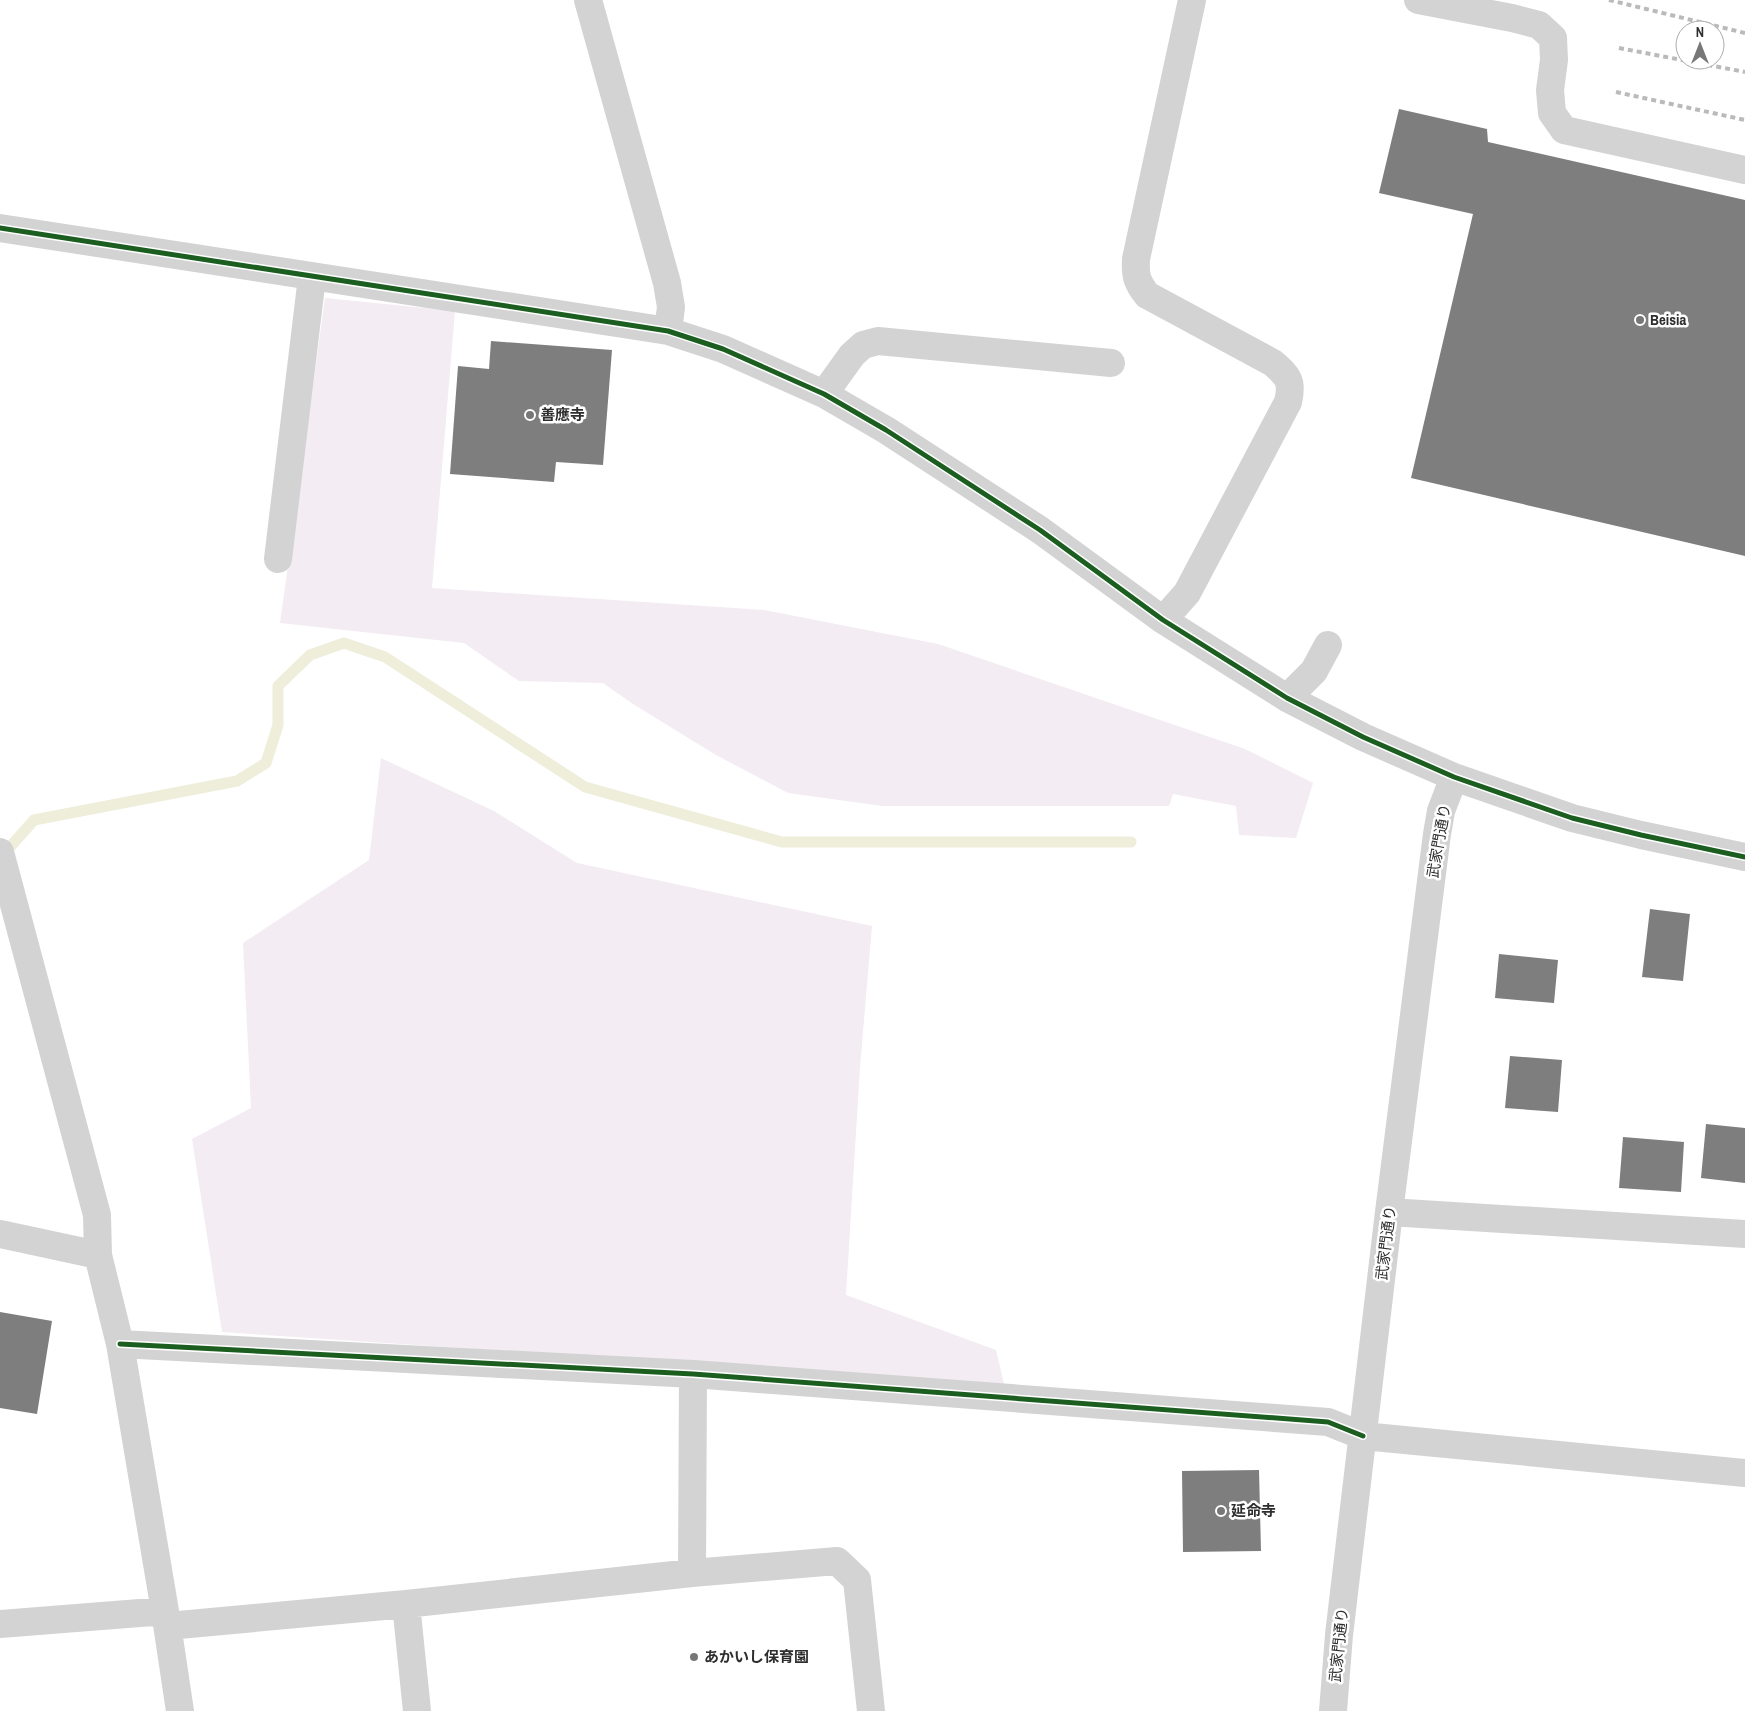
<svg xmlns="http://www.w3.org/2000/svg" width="1745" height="1711" font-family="'Archivo Narrow','Noto Sans JP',sans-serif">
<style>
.green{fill:#f3ecf2}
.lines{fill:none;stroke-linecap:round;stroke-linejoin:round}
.stream{stroke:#eeeedb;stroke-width:11}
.building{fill:#7e7e7e}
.minor{stroke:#d3d3d3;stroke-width:28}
.rail{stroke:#bababa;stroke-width:4;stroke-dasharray:5 4;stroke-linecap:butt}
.cycleway-casing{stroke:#fff;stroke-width:8}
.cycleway{stroke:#1b5e20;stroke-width:5}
.poi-dot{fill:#777;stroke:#fff;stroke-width:2}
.labels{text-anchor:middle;stroke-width:5;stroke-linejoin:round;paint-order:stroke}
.poi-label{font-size:15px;font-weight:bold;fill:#2e2e2e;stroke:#fff;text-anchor:start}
.street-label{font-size:15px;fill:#2e2e2e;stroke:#fff}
</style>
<rect width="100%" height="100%" fill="#fff"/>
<!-- green -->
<path class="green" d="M325,298L455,311L432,588L764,610L938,644L1245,749L1313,783L1296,838L1239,835L1236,806L1173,794L1169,806H882L788,793L716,755L633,704L603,683L519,681L464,643L280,623Z
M381,758L494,811L577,863L872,926L860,1067L846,1295L996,1350L1004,1384L222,1332L192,1139L251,1108L243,943L369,860Z"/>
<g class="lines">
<!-- stream -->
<path class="stream" d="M2,856L34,820L237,781L266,763L278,725V686L310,655L344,643L385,657L585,787L782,842H1131"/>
</g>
<!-- building -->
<path class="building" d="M1399,109L1487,129L1488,142L1745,200V556L1411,478L1473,214L1379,193Z
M491,341L612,350L603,465L556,462L554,482L450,474L458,366L489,369Z
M1650,909L1690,914L1683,981L1642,977Z
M1499,954L1558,960L1554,1003L1495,998Z
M1510,1056L1562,1060L1558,1112L1505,1108Z
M1706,1124L1745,1128V1183L1701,1178Z
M1623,1137L1684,1142L1681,1192L1619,1188Z
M0,1312L52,1321L37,1414L0,1408Z
M1259,1470L1261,1551L1183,1552L1182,1471Z"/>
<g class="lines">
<!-- minor -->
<path class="minor" d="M588,0L667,283L671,307L668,331
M1418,0L1512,18L1539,25L1553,38L1554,60L1550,90L1552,113L1564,130L1745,170
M0,228L623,324L668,331L723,349L824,394L886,430L1040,530L1163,620L1287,698L1363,737L1454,777L1572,818L1641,835L1745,857
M824,394L852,355L863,345L878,341L1111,363
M278,559L312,277
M1163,620L1187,593L1288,402C1293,381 1288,376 1273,363L1147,295C1137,282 1135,276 1136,259L1192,0
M1287,698L1314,671L1328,645
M0,852L97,1215L98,1255L120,1344L165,1611L180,1711
M1389,1212L1745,1234
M0,1234L98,1255
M120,1344L693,1374L1328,1422L1363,1436L1745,1473
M692,1573L693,1374
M406,1604L417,1711
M0,1624L165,1611
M168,1626L406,1604L692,1573L837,1561L857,1580L871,1711
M1333,1711L1339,1635L1389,1212L1437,834L1441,811L1454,777"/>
<!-- rail -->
<path class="rail" d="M1609,0L1745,33
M1619,48L1745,72
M1616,92L1745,120"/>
<defs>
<path id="cycleway" d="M0,228L623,324L668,331L723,349L824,394L886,430L1040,530L1163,620L1287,698L1363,737L1454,777L1572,818L1641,835L1745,857
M120,1344L693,1374L1328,1422L1363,1436"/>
</defs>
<!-- cycleway casing -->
<use href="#cycleway" class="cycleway-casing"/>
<!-- cycleway -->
<use href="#cycleway" class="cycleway"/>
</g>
<!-- markers -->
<g class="poi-dot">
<circle cx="1640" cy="320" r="5"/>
<circle cx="530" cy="415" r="5"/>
<circle cx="1221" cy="1511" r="5"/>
<circle cx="694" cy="1657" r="5"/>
</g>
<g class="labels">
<!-- poi labels -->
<g class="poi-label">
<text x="1650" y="325">Beisia</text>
<text x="540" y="420">善應寺</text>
<text x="1231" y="1516">延命寺</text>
<text x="704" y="1662">あかいし保育園</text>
</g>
<!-- street labels -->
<g class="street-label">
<text transform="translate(1439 841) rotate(-80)" y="5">武家門通り</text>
<text transform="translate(1386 1243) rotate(-83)" y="5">武家門通り</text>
<text transform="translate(1339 1645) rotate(-84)" y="5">武家門通り</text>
</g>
</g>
<!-- north arrow -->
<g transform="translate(1700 45)"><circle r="24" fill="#ffffff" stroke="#ababab"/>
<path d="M0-4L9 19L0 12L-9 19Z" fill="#777777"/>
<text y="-8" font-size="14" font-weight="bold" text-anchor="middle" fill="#2e2e2e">N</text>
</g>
</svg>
